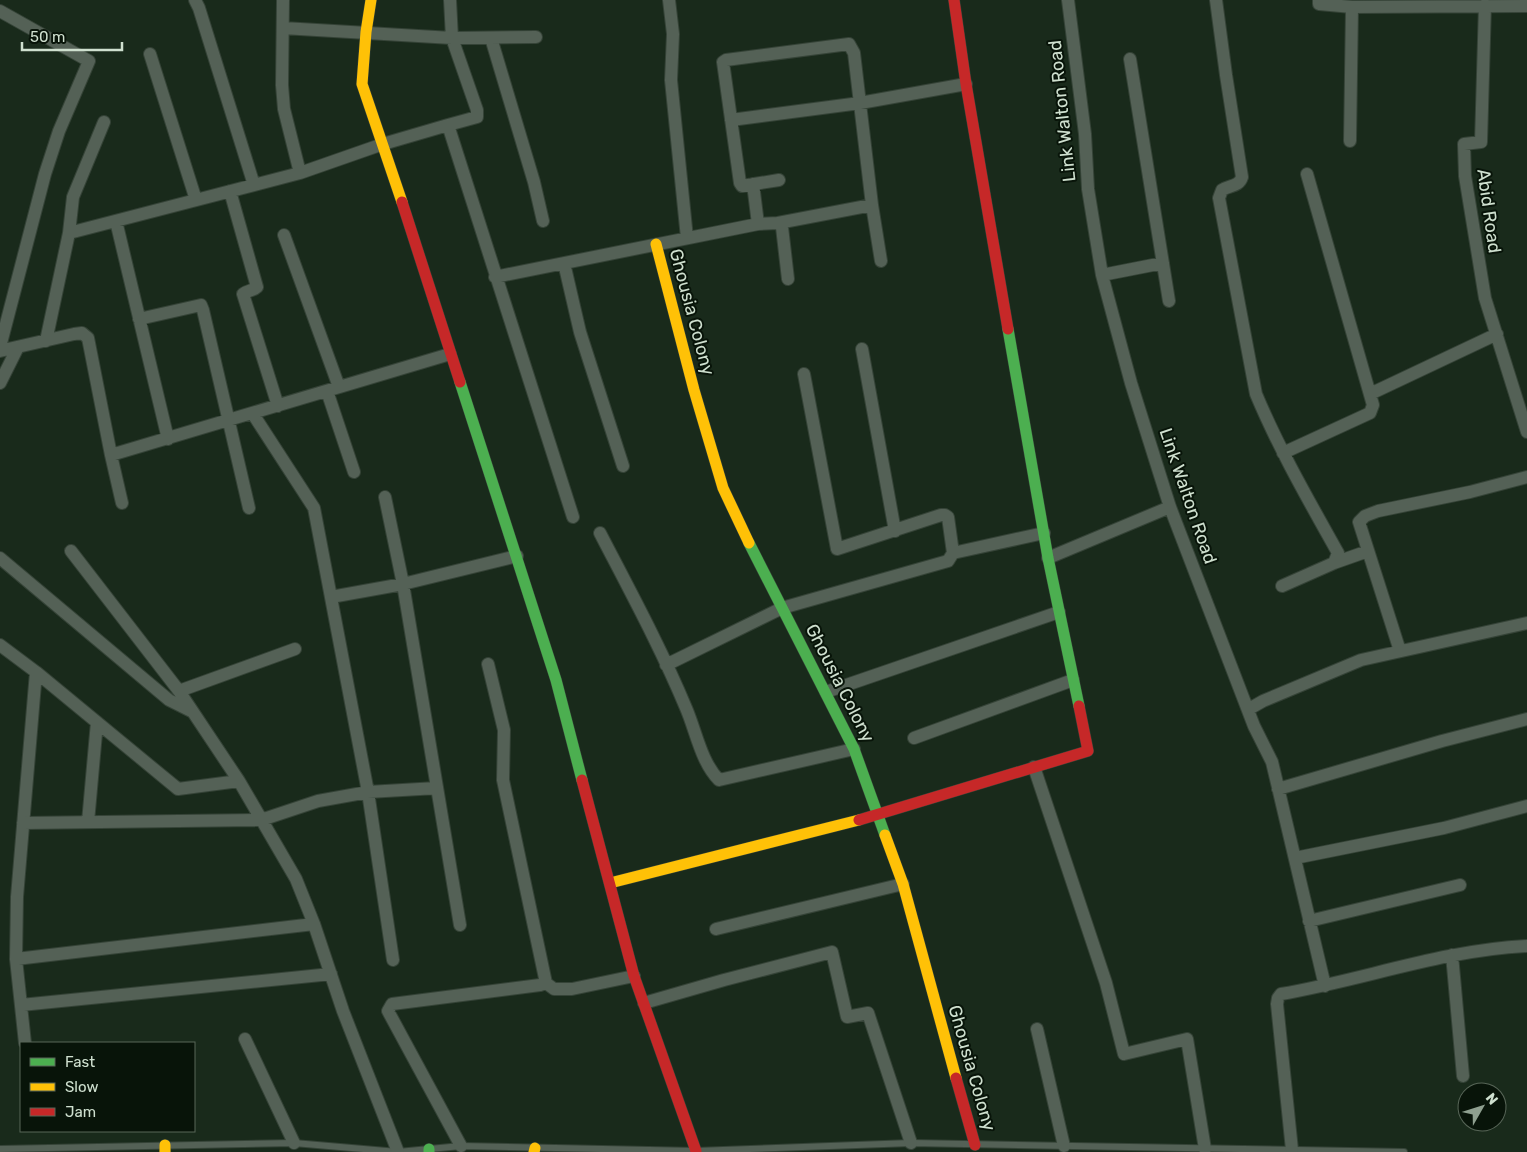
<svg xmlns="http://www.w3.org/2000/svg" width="1527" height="1152" font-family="Rubik,sans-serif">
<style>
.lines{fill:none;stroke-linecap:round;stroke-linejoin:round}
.lane-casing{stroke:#354337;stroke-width:8}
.street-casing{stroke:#354337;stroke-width:14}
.fast-casing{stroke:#354337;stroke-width:12}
.slow-casing{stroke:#354337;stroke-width:12}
.jam-casing{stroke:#354337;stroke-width:12}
.lane{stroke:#546156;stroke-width:6}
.street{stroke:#546156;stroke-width:12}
.fast{stroke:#4caf50;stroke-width:11}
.slow{stroke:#ffc107;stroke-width:11}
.jam{stroke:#c62828;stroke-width:11}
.labels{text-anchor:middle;stroke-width:4;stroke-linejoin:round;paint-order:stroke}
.street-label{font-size:18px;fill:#cfe0cf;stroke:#081409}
</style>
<rect width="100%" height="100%" fill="#192a1b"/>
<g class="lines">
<defs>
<path id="lane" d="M0,1149L294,1143L398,1152L461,1146L696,1151L911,1143L1404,1152"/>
<path id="street" d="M195,0L199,8L254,185
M283,0L282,85L284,109L300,173
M450,0L452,38L477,110V117L448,125L573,517
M669,0L673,34L671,80L687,238
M1068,0L1085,134L1088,189L1102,275L1131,383L1170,507L1254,726L1272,762L1325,986
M1216,0L1226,75L1242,177C1239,187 1229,185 1222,190L1219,198L1256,394C1279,449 1309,501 1338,553L1334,563L1282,586
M1319,0V4L1352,7L1527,6
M1485,5L1481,142L1464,144L1465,176L1485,298L1527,432
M0,11L89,61L59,131L45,174L0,347
M283,28L452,38L536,37
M491,38L534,182L543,221
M150,54L196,200
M1130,59L1169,301
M731,120L860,103L966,84
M1350,141L1352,7
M779,180L742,186L740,183L723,62L726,60L849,44L854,53L872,205L881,261
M230,191L257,287C253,291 248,290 243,294L278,406
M116,221L168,439
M778,223L872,205
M758,224L778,223L782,227L788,279
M69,233L73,197L104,122
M284,235L339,387
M564,263L580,332L623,466
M1102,275L1163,263
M495,277L758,224L753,184
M139,319L201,305L203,310L249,508
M46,341L69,233L300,173L383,144L448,125
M862,349L895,531
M0,351L74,334L82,333L88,338L111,455L122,503
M0,383L18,347
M327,391L354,472
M1370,394L1497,334
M253,414L314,508L368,792L393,960
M1283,453L1370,413L1373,405L1307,174
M111,455L450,354
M385,497L403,584L460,925
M600,533C630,591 661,648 686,708C696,731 701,762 719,780L854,749
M71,551L179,691L239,781L296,879L314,924L343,1011L398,1152
M953,553L1044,533
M0,558L169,700L191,711
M1048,558L1170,507
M1334,563L1368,551
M331,597L403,584L517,556
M0,645L36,672L178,789L239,781
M1400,651L1359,522L1365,516L1378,511L1470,492L1527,477
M488,664L504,730L503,780L546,983L554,989H572L634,976
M666,665L782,608L948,561L953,553L948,517L945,515H941L837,549L804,374
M179,691L295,649
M826,692L1059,612
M1249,709L1263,701L1361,660L1527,623
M914,738L1073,680
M1034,767L1106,983L1124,1054L1187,1039L1205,1149
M1278,789L1442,741L1527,719
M88,822L97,722
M23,823L261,820L318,801L368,792L437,788
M1295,858L1444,828L1527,806
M1309,921L1460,885
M716,929L903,884
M1452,955L1463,1076
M16,959L314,924
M644,1003L724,980L832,952L847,1017L868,1013L911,1143
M21,1005L331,974
M1037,1029L1064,1146
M245,1039L294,1143
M25,1043L16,959L17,897L36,672
M461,1146L388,1011L392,1004L540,985L546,983
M1292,1150L1277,1004L1278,998L1281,994C1363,980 1443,950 1527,946"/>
<path id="fast" d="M1008,329L1048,558L1079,706
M460,382L556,680L582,780
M749,543L854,749L885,835
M429,1149V1152"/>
<path id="slow" d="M371,0L366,32L362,84L402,202
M656,244L694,390L723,488L749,543
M885,835L903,884L956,1078
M610,883L859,820
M165,1145V1152
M534,1152L535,1148"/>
<path id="jam" d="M954,0L966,84L1008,329
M402,202L460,382
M582,780L634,976L696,1151
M859,820L1088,751L1079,706
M956,1078L975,1145"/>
</defs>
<!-- lane casing -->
<use href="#lane" class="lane-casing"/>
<!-- street casing -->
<use href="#street" class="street-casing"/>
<!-- fast casing -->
<use href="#fast" class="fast-casing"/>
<!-- slow casing -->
<use href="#slow" class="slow-casing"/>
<!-- jam casing -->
<use href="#jam" class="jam-casing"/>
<!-- lane -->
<use href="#lane" class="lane"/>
<!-- street -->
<use href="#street" class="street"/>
<!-- fast -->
<use href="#fast" class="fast"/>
<!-- slow -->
<use href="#slow" class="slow"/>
<!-- jam -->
<use href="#jam" class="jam"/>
</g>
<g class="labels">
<!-- street labels -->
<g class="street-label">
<text transform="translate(1062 111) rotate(-96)" y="6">Link Walton Road</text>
<text transform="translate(1489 211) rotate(82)" y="6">Abid Road</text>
<text transform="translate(692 312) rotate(75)" y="6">Ghousia Colony</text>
<text transform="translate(1188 496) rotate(71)" y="6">Link Walton Road</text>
<text transform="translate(840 683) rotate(63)" y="6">Ghousia Colony</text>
<text transform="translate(972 1068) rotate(74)" y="6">Ghousia Colony</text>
</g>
</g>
<!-- legend -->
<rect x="20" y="1042" width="175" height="90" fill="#081409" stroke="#586658"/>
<rect x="30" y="1058" width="25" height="8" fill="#4caf50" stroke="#586658"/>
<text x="65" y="1067" font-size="15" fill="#cfe0cf">Fast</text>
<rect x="30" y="1083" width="25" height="8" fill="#ffc107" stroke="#586658"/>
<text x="65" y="1092" font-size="15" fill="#cfe0cf">Slow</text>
<rect x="30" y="1108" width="25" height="8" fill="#c62828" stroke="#586658"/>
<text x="65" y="1117" font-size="15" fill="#cfe0cf">Jam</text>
<!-- north arrow -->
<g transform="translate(1482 1107) rotate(51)"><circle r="24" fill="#081409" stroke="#586658"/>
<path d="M0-4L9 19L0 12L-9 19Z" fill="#8fa090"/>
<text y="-8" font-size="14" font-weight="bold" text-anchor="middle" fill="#cfe0cf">N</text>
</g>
<!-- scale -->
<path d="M22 42v8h100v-8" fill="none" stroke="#cfe0cf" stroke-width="2.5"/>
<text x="30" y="42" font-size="15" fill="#cfe0cf" stroke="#081409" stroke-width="4" paint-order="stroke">50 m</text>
</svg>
